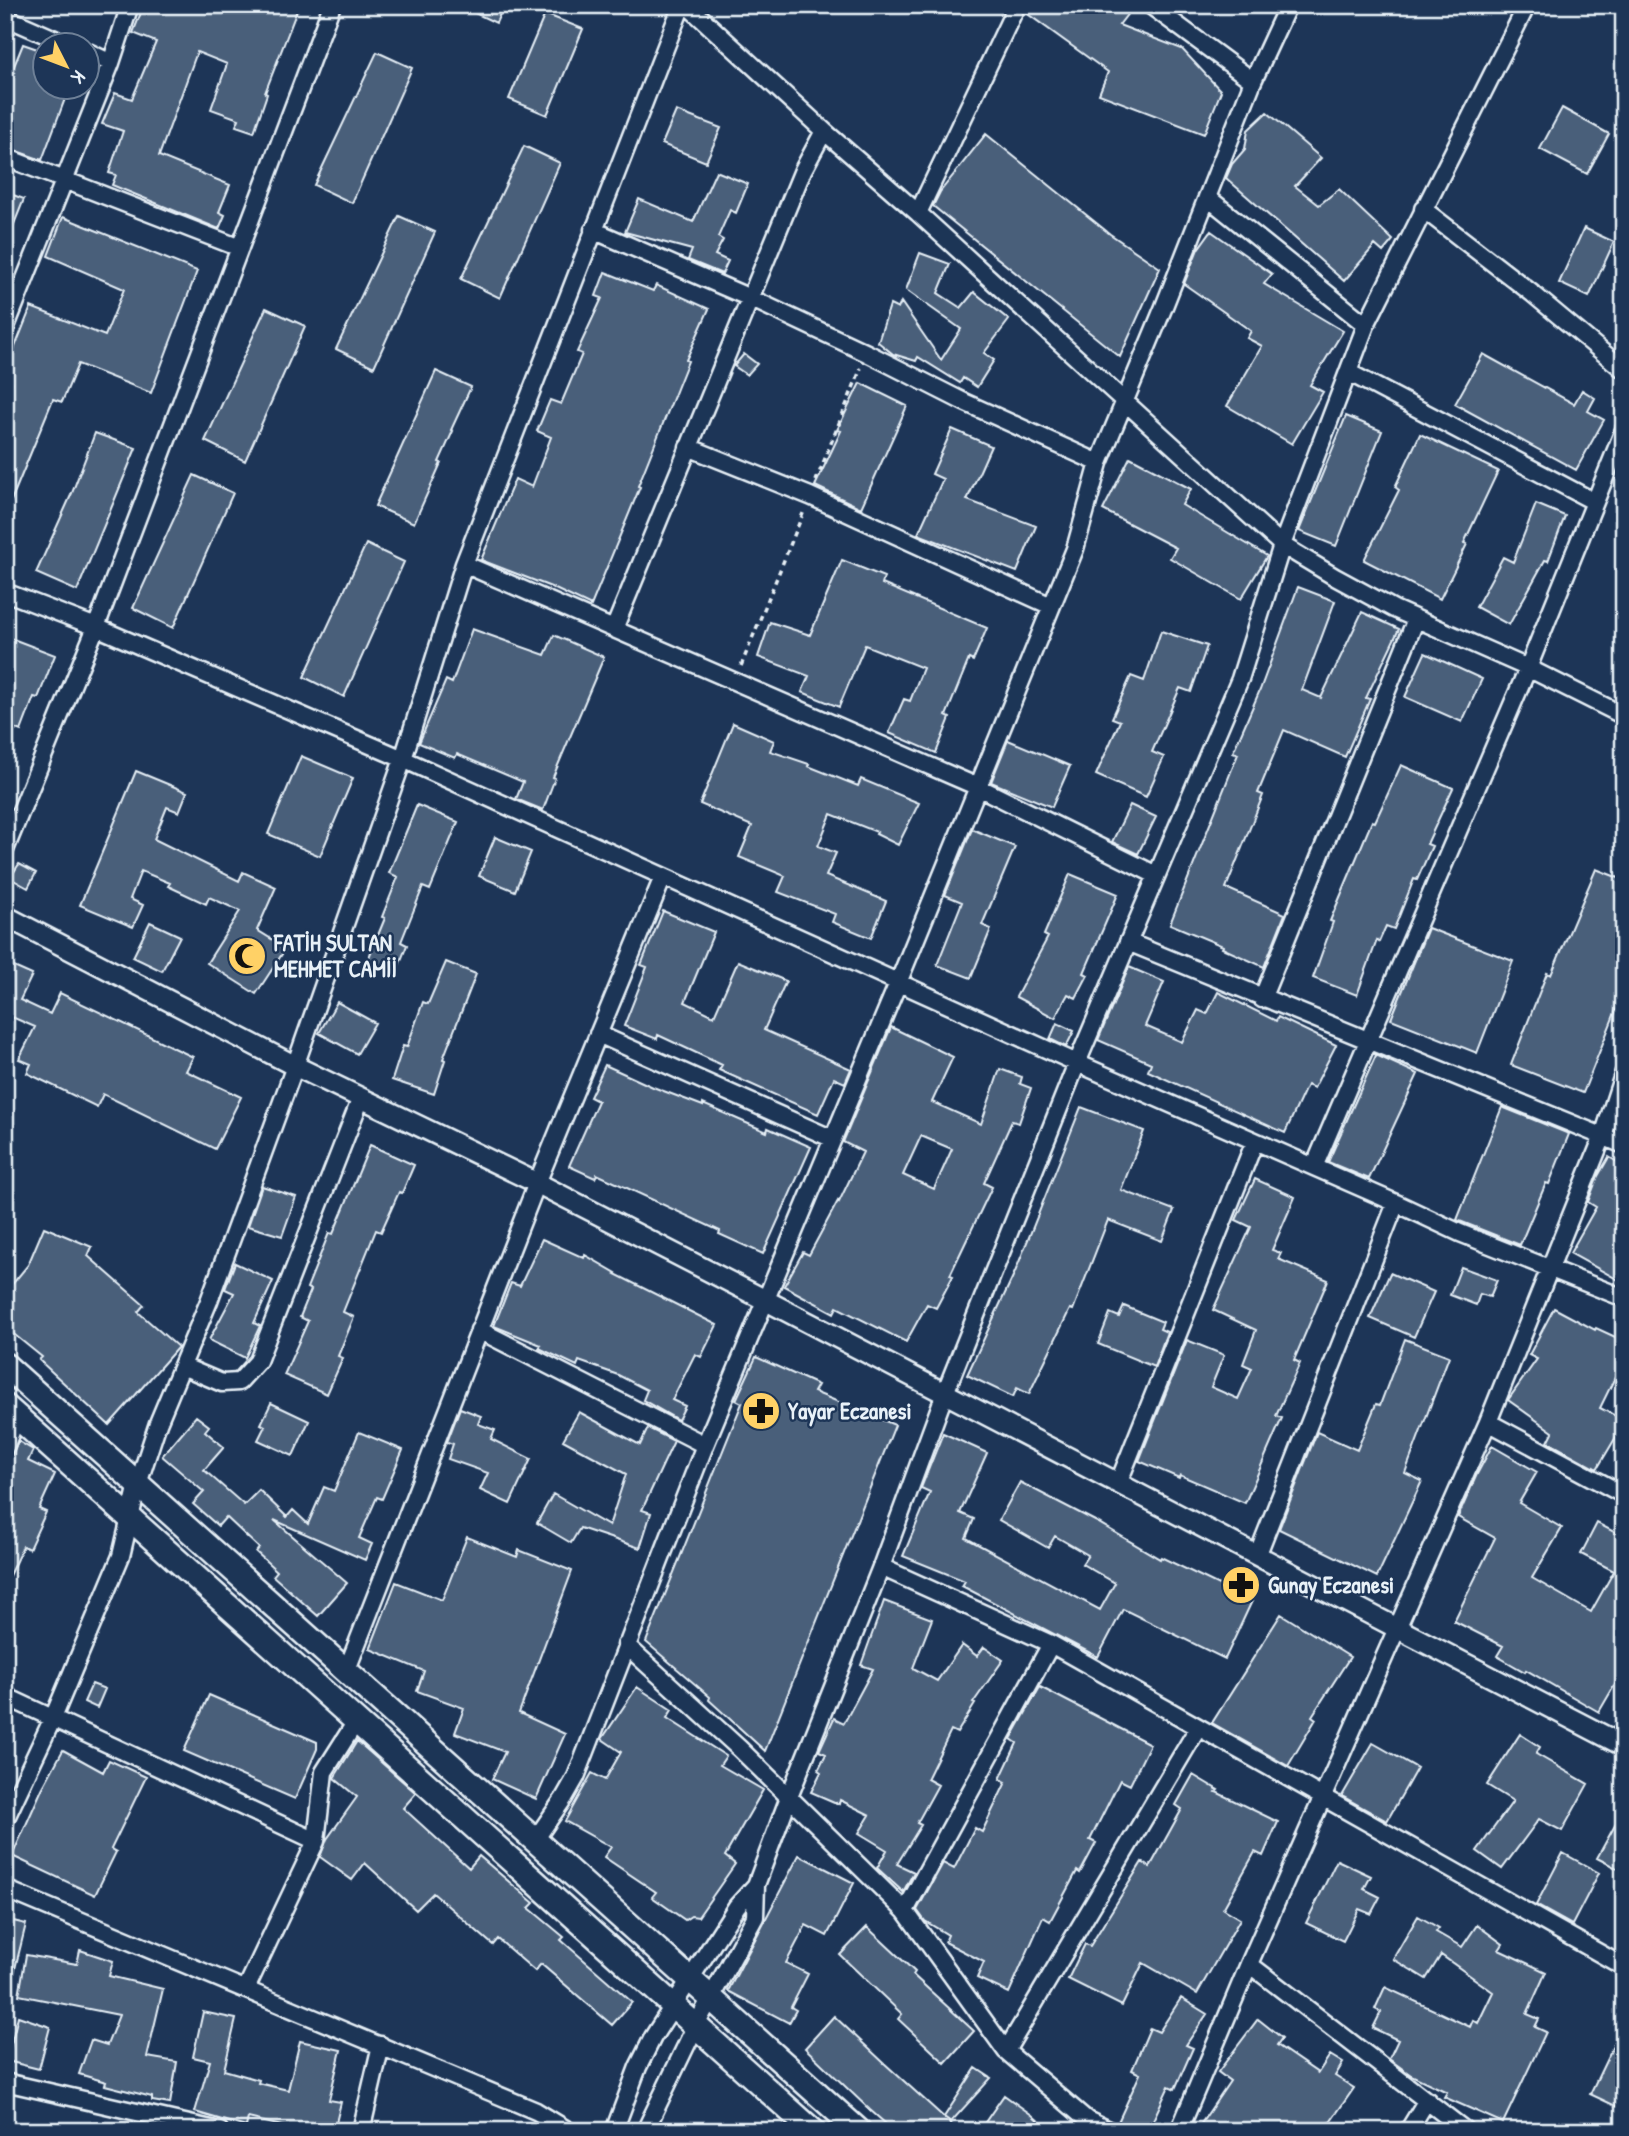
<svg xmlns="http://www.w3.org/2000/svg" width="1629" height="2136" font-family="'Patrick Hand',sans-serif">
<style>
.building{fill:#495e7a;stroke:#e8f1f8;stroke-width:2;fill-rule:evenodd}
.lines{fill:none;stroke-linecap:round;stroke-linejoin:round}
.minor-casing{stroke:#e8f1f8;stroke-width:21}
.tertiary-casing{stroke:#e8f1f8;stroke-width:24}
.secondary-casing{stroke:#e8f1f8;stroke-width:28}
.path{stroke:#e8f1f8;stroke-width:3.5;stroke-dasharray:5 5;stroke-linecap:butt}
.minor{stroke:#1d3557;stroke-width:16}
.tertiary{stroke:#1d3557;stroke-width:19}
.secondary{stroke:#1d3557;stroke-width:23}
.labels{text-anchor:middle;stroke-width:5;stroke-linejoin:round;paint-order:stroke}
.poi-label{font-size:23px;font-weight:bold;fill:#e8f1f8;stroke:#1d3557;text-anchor:start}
</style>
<rect width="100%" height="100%" fill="#1d3557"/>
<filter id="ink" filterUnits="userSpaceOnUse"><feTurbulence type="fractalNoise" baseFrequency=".0143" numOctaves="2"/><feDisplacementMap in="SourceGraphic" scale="14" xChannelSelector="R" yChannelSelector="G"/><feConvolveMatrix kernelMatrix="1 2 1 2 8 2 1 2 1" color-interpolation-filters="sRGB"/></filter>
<g filter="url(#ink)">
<!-- building -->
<path class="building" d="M144,5H299L265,93L267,94L254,132L236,126L239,119L211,109L227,64L197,52L159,156L230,185L219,212L225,215L219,229L112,185L116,175L109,173L123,131L102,124L115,93L132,99L156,42L133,33Z
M458,5H504L496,23Z
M1027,5H1119L1129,12L1119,25L1182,49L1221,91L1204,134L1099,94L1108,72L1025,12Z
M545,14L583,29L547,115L509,99Z
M23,44L46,52V88H69L42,160L5,147V88Z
M377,52L412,68L352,203L314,185Z
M1562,108L1609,134L1587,174L1540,149Z
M676,111L721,128L706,162L662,144Z
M1267,112L1321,158L1295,186L1319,205L1339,189L1393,240L1383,252L1375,245L1344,281L1226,178L1232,164L1245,149L1248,130Z
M986,134L1110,234L1160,268L1120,357L933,206L940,192Z
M524,146L560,163L500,298L461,279Z
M716,171L748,184L736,213L730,210L718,237L723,240L715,255L728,261L722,274L688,260L692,250L625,232L639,199L693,222Z
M5,192L24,199L6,244H5Z
M399,216L435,232L374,367L336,349Z
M63,217L197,271L151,393L78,364L62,402L53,399L6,513L5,399L12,383L5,380V372L31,307L105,336L124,289L48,256Z
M1584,228L1614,242L1589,297L1559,283Z
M1211,231L1272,274L1264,284L1343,331L1310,385L1323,392L1292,444L1227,406L1262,346L1247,338L1251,331L1184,284L1198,249Z
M920,253L950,264L938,293L961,308L974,292L1009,320L984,353L994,360L977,387L963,378L960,383L918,357L916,361L893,354L878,342L890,305L898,309L901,302L941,360L961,329L906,290Z
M605,272L653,291L656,285L709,309L686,360L688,361L638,486L640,487L591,606L551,587L481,560L515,479L532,487L551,437L537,431L550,400L561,404L582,354L577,352L602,298L596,296Z
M266,308L305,326L245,461L205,441Z
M744,354L757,364L747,375L734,366Z
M1483,354L1574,404L1582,390L1595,398L1588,411L1604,420L1576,470L1455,404Z
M436,371L471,387L451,430L453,431L439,462L441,463L414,523L375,506Z
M860,383L907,406L861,508L815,486L841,431L837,430Z
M1346,416L1382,431L1336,546L1299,531Z
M952,429L991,446L967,500L1036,526L1017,572L918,534L943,479L932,474Z
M95,433L136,448L77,591L36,573L72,493Z
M1420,434L1498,471L1464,543L1467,544L1440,599L1364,560L1399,490L1395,487Z
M1130,457L1191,489L1182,505L1267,556L1241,599L1170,558L1176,548L1103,510Z
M194,475L233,493L173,628L133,608Z
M1536,504L1565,516L1548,561L1545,560L1509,625L1476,607L1503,557L1513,562Z
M366,544L404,562L344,697L304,677Z
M842,560L884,577L882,584L987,628L973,661L969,659L946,716L950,718L936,753L889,733L904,699L910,701L923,668L865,645L839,707L802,692L809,676L758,657L770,622L810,635Z
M1298,587L1335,601L1302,690L1321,698L1362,612L1399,629L1366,698L1370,699L1345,757L1284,730L1258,793L1263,795L1226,888L1285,914L1264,967L1222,948L1223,946L1170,924L1238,754L1233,752L1260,690Z
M472,629L545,655L554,635L604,657L553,777L555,778L543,810L516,799L523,782L457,754L455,758L419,743L446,680L452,683Z
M1161,631L1207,646L1191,692L1180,688L1152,752L1164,757L1146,797L1096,775L1120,721L1112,718L1131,676L1144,681Z
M5,636L55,655L38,698L34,697L21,731L5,725Z
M1425,653L1482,679L1462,722L1405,697Z
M733,723L774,741L770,751L809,764L808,766L858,786L861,779L919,803L898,845L876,834L877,832L831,814L818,846L836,853L826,876L886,901L871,938L832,922L835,914L778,892L785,876L739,857L752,826L700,804Z
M1008,740L1070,766L1052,807L991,782Z
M301,756L353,778L320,856L268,834Z
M1401,765L1453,788L1427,844L1432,846L1417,880L1414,879L1394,929L1386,926L1379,942L1377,940L1357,995L1313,978L1333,922L1330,921L1372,821L1375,822Z
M136,771L187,792L179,812L167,807L154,839L239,881L243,872L276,887L257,930L286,948L256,994L207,963L240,911L209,897L206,904L168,886L170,883L141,871L130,899L143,905L133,927L80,905Z
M417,805L458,822L430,890L423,887L401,942L407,945L396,973L367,962L385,918L382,917L398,877L389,873Z
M1130,805L1156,817L1138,854L1112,842Z
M972,829L1015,847L982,925L991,929L971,978L937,965L962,902L945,895Z
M495,837L531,852L515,891L479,876Z
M19,864L36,873L28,888L10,878Z
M1596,869L1624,880V990L1583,1093L1511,1065L1547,973L1551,975Z
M1070,874L1118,894L1084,973L1088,975L1076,998L1068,994L1055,1018L1016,997L1048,937L1044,935Z
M663,911L714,932L685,1002L714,1016L738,961L786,981L764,1030L851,1069L845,1083L834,1078L818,1114L719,1070L722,1065L658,1035L657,1039L624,1026L647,967L641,965Z
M150,922L180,936L162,971L133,957Z
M1428,928L1513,961L1477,1053L1391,1019Z
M446,962L476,974L443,1059L445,1060L434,1094L392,1080L403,1046L407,1047L423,1002L428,1004Z
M5,963L32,975L20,1000L50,1014L60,993L193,1057L186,1071L241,1097L215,1149L103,1094L97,1107L27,1073L31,1064L19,1059L35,1027L12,1017L5,1033Z
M1129,967L1164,982L1145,1026L1182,1042L1198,1010L1207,1014L1218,992L1276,1021L1278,1017L1336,1045L1314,1088L1307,1085L1285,1133L1148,1071L1151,1063L1098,1040Z
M337,1002L375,1023L357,1054L319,1033Z
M1057,1023L1074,1031L1066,1047L1050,1039Z
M891,1027L953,1057L932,1102L981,1124L1000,1069L1022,1077L1020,1084L1031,1088L1019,1123L1012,1121L984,1183L992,1187L950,1275L953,1276L936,1308L927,1304L906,1342L837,1307L834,1313L784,1286L803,1252L809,1255L838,1201L839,1202L863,1152L843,1142ZM921,1136L952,1149L934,1189L903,1175Z
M1376,1055L1418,1074L1369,1179L1328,1162Z
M605,1065L653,1087L703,1106V1104L767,1132L768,1128L811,1147L763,1254L719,1234L720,1231L597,1174L595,1178L569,1166L598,1101L590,1097Z
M1081,1107L1144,1131L1121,1190L1174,1210L1162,1241L1108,1220L1073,1310L1070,1309L1029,1394L1017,1388L1013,1397L967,1375L1015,1272Z
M1502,1107L1569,1134L1549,1184L1546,1183L1520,1245L1457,1220Z
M370,1145L414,1165L402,1193L399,1192L381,1232L376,1230L343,1312L354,1317L338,1356L343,1358L327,1394L284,1375L308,1321L300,1317L311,1290L307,1288L329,1233L333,1234Z
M1609,1157L1624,1166V1283L1570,1253L1596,1207L1588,1202L1598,1176Z
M1255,1179L1295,1197L1272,1250L1281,1253L1278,1259L1328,1280L1294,1360L1300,1363L1276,1416L1282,1418L1245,1503L1180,1475L1179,1478L1139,1461L1187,1340L1224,1355L1211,1387L1238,1399L1252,1368L1243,1364L1256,1330L1213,1310L1251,1227L1236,1220Z
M262,1186L296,1197L282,1236L248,1226Z
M44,1227L92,1247L88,1256L144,1305L138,1312L178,1347L109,1425L39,1360L42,1357L5,1327V1293L28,1265Z
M542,1239L584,1258L585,1255L616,1273L615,1274L717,1325L701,1357L695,1354L672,1400L685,1406L678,1420L643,1400L647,1390L618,1375L579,1361L577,1366L539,1348L541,1345L494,1326L511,1283L520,1286Z
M235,1263L273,1281L254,1323L260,1326L245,1358L209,1340L234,1293L225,1289Z
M1461,1267L1497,1280L1490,1297L1480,1294L1476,1305L1450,1295Z
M1390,1273L1434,1292L1414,1337L1370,1318Z
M1124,1306L1163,1322L1160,1329L1167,1332L1154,1367L1098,1344L1110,1313L1119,1317Z
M1554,1308L1595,1330L1596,1328L1624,1341V1359L1600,1408L1624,1420V1441L1616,1437L1597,1469L1548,1442L1553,1432L1508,1400L1537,1359L1529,1355Z
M1405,1339L1449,1356L1405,1473L1422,1481L1377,1577L1279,1529L1317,1432L1357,1450L1376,1404L1380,1405Z
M756,1357L818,1385L814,1392L895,1425L765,1751L709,1700L710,1697L646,1642L742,1403L736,1400Z
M271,1403L309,1421L293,1456L258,1440L265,1426L261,1424Z
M460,1408L481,1416L478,1424L495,1430L491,1439L531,1459L510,1504L480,1490L488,1473L448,1459L453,1444L447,1442Z
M579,1412L640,1445L648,1428L674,1441L642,1510L651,1513L640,1548L580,1528L571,1543L537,1523L553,1494L609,1526L626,1474L563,1440Z
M196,1416L209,1426L205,1431L224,1447L204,1470L244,1505L259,1490L287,1517L293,1510L308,1524L324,1487L334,1491L359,1432L403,1450L382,1499L377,1497L359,1538L372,1544L365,1560L274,1520L347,1583L318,1616L273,1576L277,1571L256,1552L259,1548L226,1517L218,1526L193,1504L204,1492L162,1456Z
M943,1433L987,1453L960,1513L974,1519L966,1538L1100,1610L1115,1583L1082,1564L1088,1555L1055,1536L1048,1548L999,1520L1020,1482L1097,1522L1160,1559L1161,1557L1252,1601L1225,1659L1123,1609L1098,1657L962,1586L965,1581L903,1556L930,1492L921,1488Z
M18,1441L33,1450L28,1461L55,1474L39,1509L46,1512L29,1549L23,1546L5,1584V1458L12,1455Z
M1492,1446L1537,1472L1519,1503L1562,1528L1532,1578L1591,1612L1614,1571L1581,1554L1597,1523L1624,1537V1669L1599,1712L1526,1670L1525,1672L1497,1656L1503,1646L1454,1621L1495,1538L1458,1517L1477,1474Z
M467,1537L517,1557L519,1550L572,1571L519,1713L565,1734L536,1799L492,1779L505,1752L455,1733L464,1708L417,1691L424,1671L370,1649L396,1582L442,1600Z
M884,1601L932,1619L913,1668L937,1681L962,1645L977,1656L984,1647L1003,1660L973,1703L975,1704L957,1733L951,1730L927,1779L938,1785L917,1823L921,1825L897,1864L914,1872L903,1892L877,1868L887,1850L859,1833L870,1815L840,1800L839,1804L811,1792L821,1772L818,1770L826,1754L819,1751L834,1718L844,1723L873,1669L861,1665Z
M1281,1614L1350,1657L1312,1716L1316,1719L1288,1766L1212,1723Z
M92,1684L105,1689L97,1708L84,1702Z
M637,1687L672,1710L667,1718L726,1756L720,1765L763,1790L725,1856L735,1864L698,1917L691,1916L685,1920L652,1897L656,1892L604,1857L611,1847L565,1821L592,1773L605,1780L621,1752L602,1739Z
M1040,1687L1150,1744L1130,1785L1120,1780L1090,1840L1096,1843L1080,1873L1077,1871L1050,1921L1043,1917L1009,1993L977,1978L984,1962L945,1942L948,1935L925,1921L917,1910L943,1863L954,1869L975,1828L982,1832L1006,1782L1000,1779L1017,1743L1011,1739Z
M209,1695L317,1742V1749L295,1799L184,1751Z
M1520,1734L1540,1747L1536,1754L1588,1784L1562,1831L1539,1819L1502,1869L1477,1851L1513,1801L1487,1785Z
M357,1741L416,1793L403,1808L469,1868L479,1856L534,1903L529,1908L564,1937L561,1940L632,2002L612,2025L541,1964L535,1971L498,1939L493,1945L433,1893L416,1910L365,1863L352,1880L320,1857L327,1839L357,1797L334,1778Z
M1373,1743L1417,1768L1387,1821L1342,1796Z
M63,1750L103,1772L109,1760L146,1777L111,1849L116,1852L95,1895L12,1856L42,1789Z
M1193,1775L1218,1790L1216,1792L1278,1822L1263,1856L1255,1852L1223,1909L1240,1919L1197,1994L1143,1963L1122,2006L1068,1979L1085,1944L1090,1946L1142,1862L1150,1867L1182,1809L1176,1805Z
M1624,1809V1872L1597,1858Z
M1563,1853L1599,1873L1572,1925L1536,1905Z
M799,1855L854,1883L827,1936L806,1925L786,1963L808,1974L791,2007L796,2010L789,2023L728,1991Z
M1337,1860L1371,1876L1364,1889L1380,1897L1371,1914L1359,1909L1343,1941L1306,1923Z
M1418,1916L1439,1928L1436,1932L1462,1947L1477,1925L1503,1944L1499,1950L1546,1972L1527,2014L1539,2019L1535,2027L1546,2032L1503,2123L1444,2097L1447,2092L1411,2075L1389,2059L1398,2040L1373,2028L1381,2012L1375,2009L1385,1987L1470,2027L1473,2020L1478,2023L1493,1992L1441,1955L1426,1979L1393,1959Z
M5,1919L26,1924L11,1985H5Z
M867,1927L915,1972L913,1975L974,2031L945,2063L898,2019L902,2014L840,1955Z
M80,1950L113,1961L109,1976L163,1989L147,2057L177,2062L170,2104L152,2101V2097L105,2085L106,2082L79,2074L91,2040L107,2045L119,2015L19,1995L26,1955L77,1964Z
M1181,1998L1207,2014L1186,2045L1193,2048L1175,2089L1169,2086L1148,2131H1138L1118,2122L1140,2074L1132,2070L1150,2028L1159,2032Z
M203,2012L236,2019L224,2070L259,2080L258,2083L288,2090L300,2041L341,2050L329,2100L341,2102L334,2131H303L248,2118L246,2127L195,2112L210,2061L193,2057Z
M18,2016L50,2027L39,2069L7,2061Z
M834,2016L884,2063L959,2131H894L870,2110L805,2048Z
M1258,2019L1282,2038L1277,2045L1318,2073L1330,2055L1343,2063L1335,2076L1354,2088L1324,2131H1196L1230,2081L1218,2072Z
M1624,2023V2110L1590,2094Z
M976,2068L991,2078L951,2122L944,2117Z
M1004,2095L1032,2115L1050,2131H979Z"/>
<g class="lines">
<defs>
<path id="minor" d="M687,5L824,131
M1150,5L1253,81
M5,17L71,46
M88,52L111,63
M5,157L240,248
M1207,197L1366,325
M1423,209L1533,294L1624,370
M918,213L1017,5
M593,230L750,298L867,353L964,402L1099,463
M5,329L111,63L130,5
M1348,372L1595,502
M688,447L810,496L1051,606
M464,564L978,787L1156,875
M5,592L96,627L403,759L1077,1063L1396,1203L1460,1233L1624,1298
M614,629L803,170L824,131L918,213L1282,545L1335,577L1394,609L1528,668L1624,716
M5,850L96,627L332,5
M1128,942L1624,1145
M1262,999L1416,619
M598,1034L833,1139
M1314,1167L1528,668L1624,430
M479,1330L705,1445
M182,1366L222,1383L239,1382L258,1361L361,1098
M1488,1422L1624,1495
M5,1447L17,1416
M1118,1484L1255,1141
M1257,1556L1396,1203
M881,1567L1051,1644L1624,1967
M626,1645L740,1749L905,1911L1006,2051L1087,2120L1110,2131
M346,1672L537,1183L663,877
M5,1696L316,1841
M5,1820L53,1718L121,1556L138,1484L158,1423L209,1301L295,1066L403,759L464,564L682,5
M535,1840L564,1798L576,1777L705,1445L898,983L1075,549L1099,463L1163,309L1253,81L1288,5
M5,1889L536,2111L569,2131
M905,1911L1051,1644
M1249,1964L1466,2131
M246,1989L316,1841L324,1772L357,1720
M1006,2051L1198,1728
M5,2082L220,2131
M361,2131L381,2045
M614,2131L638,2067L653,2037L737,1906L756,1885
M645,2131L696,2025L755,1917L756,1885L789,1797L881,1567L945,1393L1077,1063L1240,679L1282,545L1366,325L1527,5
M1179,2131L1249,1964L1488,1422L1603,1136L1624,1072
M1408,2131L1427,2100"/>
<path id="tertiary" d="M5,916L295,1066L537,1183L765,1300L1624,1746"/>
<path id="secondary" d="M5,1365L859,2131
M5,1406L813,2131"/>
</defs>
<!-- minor casing -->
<use href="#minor" class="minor-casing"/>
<!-- tertiary casing -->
<use href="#tertiary" class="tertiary-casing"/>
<!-- secondary casing -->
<use href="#secondary" class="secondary-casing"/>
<!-- path -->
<path class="path" d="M816,481L861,368
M741,666L804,511"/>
<!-- minor -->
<use href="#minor" class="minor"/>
<!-- tertiary -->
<use href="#tertiary" class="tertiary"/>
<!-- secondary -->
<use href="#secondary" class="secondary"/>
</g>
</g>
<!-- icons -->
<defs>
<symbol id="mosque-disc" viewBox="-11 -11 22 22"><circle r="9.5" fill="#ffd166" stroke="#1d3557"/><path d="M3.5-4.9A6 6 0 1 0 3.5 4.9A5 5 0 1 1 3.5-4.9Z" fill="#111"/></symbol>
<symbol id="pharmacy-disc" viewBox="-11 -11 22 22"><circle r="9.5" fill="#ffd166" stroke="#1d3557"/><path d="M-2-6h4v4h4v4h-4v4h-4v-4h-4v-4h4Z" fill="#111"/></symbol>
</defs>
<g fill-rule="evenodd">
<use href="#mosque-disc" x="225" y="934" width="44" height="44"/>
<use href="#pharmacy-disc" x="739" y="1389" width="44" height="44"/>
<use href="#pharmacy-disc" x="1219" y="1563" width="44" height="44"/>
</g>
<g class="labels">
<!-- poi labels -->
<g class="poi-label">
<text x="274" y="951">FATİH SULTAN<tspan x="274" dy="26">MEHMET CAMİİ</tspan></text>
<text x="788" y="1419">Yayar Eczanesi</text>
<text x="1268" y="1593">Gunay Eczanesi</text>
</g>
</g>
<!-- margin -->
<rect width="1629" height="2136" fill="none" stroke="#1d3557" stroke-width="28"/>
<rect x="14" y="14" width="1601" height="2108" fill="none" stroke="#e8f1f8" stroke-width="2.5" filter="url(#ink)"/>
<!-- north arrow -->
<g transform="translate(66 66) rotate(132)"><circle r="33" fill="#1d3557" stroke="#6e8097" stroke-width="2"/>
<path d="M0-5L12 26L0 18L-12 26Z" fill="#ffd166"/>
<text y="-10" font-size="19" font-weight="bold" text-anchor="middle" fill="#e8f1f8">K</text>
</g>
</svg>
